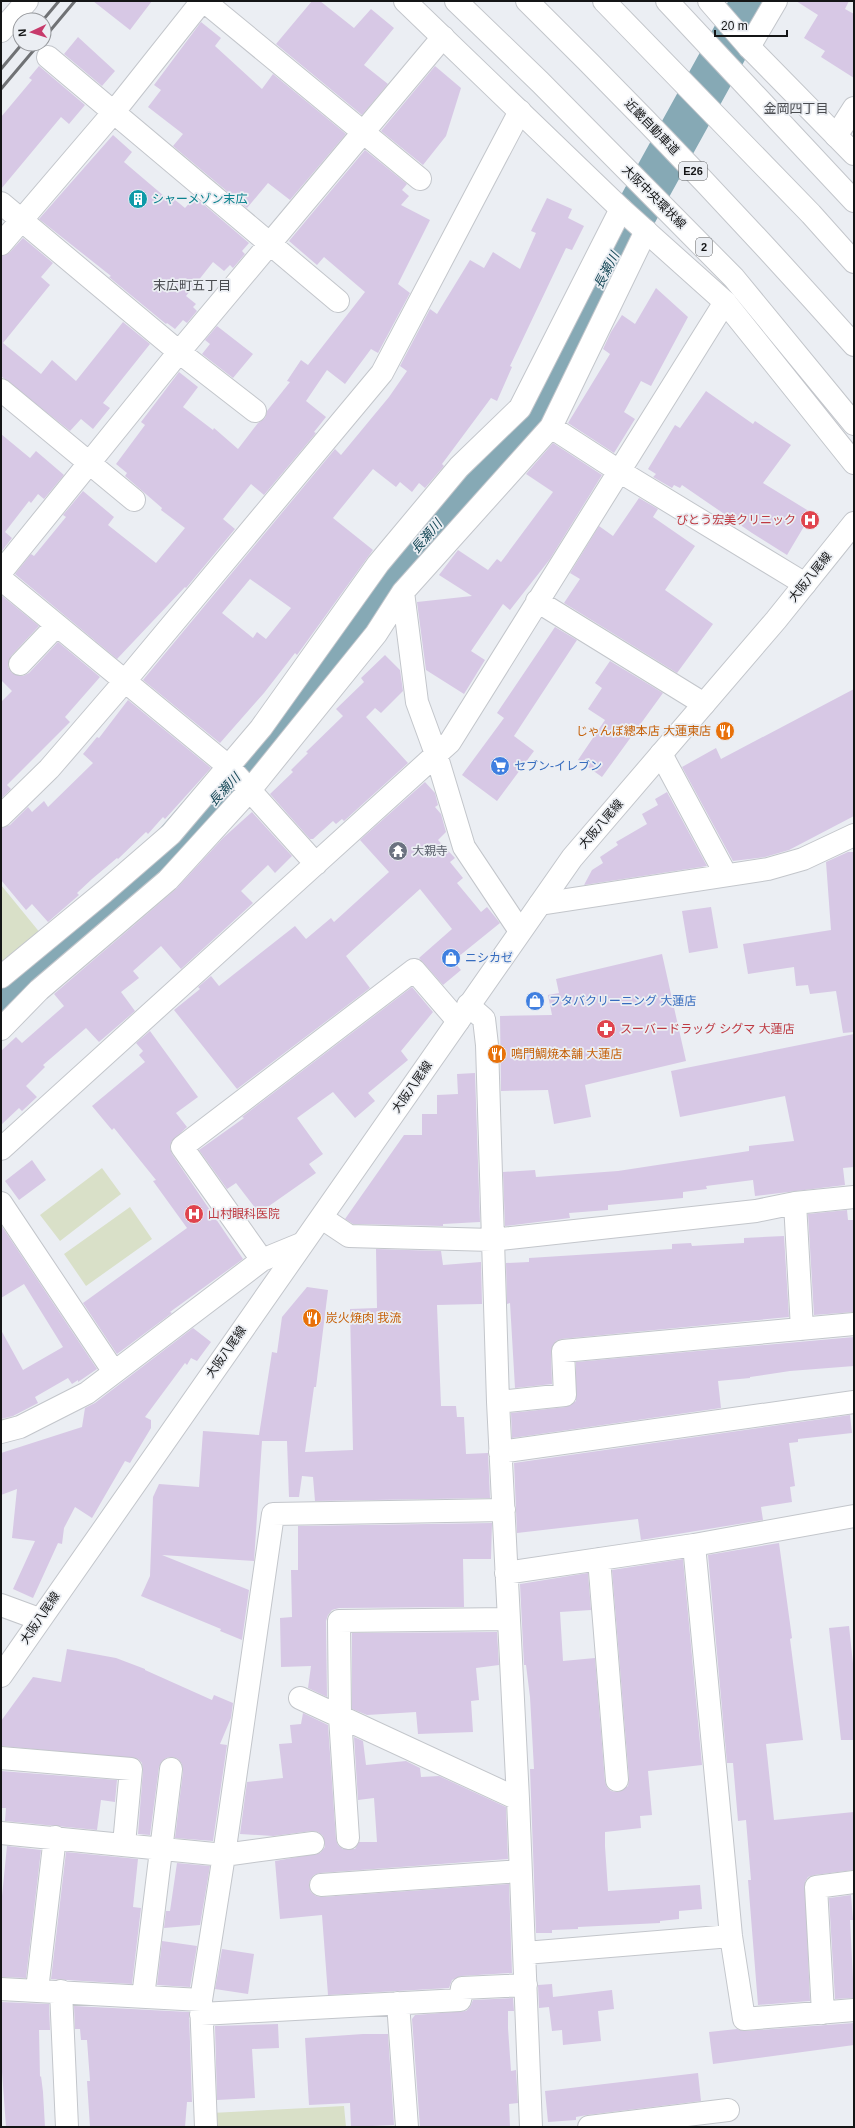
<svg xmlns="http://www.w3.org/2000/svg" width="855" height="2128" font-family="Arial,'Noto Sans JP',sans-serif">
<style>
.green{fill:#d9e0c8}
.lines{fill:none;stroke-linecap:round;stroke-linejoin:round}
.river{stroke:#86a9b5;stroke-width:43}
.building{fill:#d7c8e5;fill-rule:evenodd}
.minor-casing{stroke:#c3c6cb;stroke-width:24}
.major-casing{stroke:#c3c6cb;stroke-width:24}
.highway-casing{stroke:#c3c6cb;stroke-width:24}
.minor{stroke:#fff;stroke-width:22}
.major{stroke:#fff;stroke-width:22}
.highway{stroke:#fff;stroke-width:22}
.rail{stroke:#707275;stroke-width:3}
.labels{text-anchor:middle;stroke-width:3.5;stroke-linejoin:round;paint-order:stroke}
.shield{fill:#ebeef3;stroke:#545658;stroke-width:1}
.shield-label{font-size:11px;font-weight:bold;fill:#141516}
.street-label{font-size:12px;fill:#141516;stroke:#ebeef3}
.culture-label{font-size:12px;fill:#0d838f;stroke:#ebeef3;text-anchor:start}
.health-label{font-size:12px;fill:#be3a42;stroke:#ebeef3;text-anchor:start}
.food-label{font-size:12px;fill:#c56008;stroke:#ebeef3;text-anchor:start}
.shop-label{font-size:12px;fill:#366cbe;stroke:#ebeef3;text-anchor:start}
.worship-label{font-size:12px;fill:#5b616d;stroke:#ebeef3;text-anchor:start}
.neighbourhood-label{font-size:13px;fill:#4a4c50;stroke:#ebeef3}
.water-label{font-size:13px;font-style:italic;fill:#164857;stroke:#ebeef3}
</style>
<rect width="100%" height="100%" fill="#ebeef3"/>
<!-- green -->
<path class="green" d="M1,885L41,934L1,968Z
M102,1168L121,1194L60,1241L40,1215Z
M130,1207L152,1239L86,1286L64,1254Z
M344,2106L346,2127H211V2113Z"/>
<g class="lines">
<!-- river -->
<path class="river" d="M1,998L153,869L230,781L262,750L421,541L533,418L613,254L753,1"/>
</g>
<!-- building -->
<path class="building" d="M93,1H152L130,30Z
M312,1H320L354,28L371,9L394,28L364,65L388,84L362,115L276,44Z
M796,1H849L845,9L854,14V78L821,57L825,51L804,38L818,15Z
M201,22L221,38L215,46L262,89L273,74L346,134L290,200L268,183L247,208L173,146L183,134L148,107L161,90L154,85Z
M78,37L115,71L102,86L64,54Z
M39,66L85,105L69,124L61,117L1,189V117L32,80L29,78Z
M435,66L461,88L446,136L423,165L381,131Z
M113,135L132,152L124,162L171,202L174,199L185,208L195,197L249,243L242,251L245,254L233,268L230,265L224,271L213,262L186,296L196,304L193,307L197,311L187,323L183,320L175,329L167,323L166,324L109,277L111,276L39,219Z
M365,150L407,184L402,190L409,196L401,205L430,220L398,284L410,293L378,353L371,349L345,384L327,370L306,401L326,417L314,432L316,433L264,495L251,484L223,519L235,529L186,588L185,587L117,659L15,574L31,554L34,556L66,517L63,515L83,491L114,517L108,525L156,563L185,528L161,510L162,508L125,476L127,473L116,464L145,425L141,422L179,372L198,387L183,407L213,430L214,428L238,449L258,423L265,418L267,411L290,382L287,381L301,360L308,365L365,292L324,257L317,265L289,241Z
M547,198L572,209L568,218L584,226L572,250L566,248L510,366L512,367L497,401L491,398L442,464L444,466L425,488L419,483L412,492L400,482L396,487L373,469L333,518L373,550L297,655L295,653L264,693L220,743L143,680L335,449L341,455L389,397L407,371L400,366L430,309L437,314L470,260L484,268L493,252L520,269L536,233L531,231ZM250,579L291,608L266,639L257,632L253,638L222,613Z
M23,238L53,263L41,277L50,285L3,343L41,374L52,360L76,381L123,322L150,344L103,403L110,408L93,429L81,419L70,431L1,376V256L10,252Z
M656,288L688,317L651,386L641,381L624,412L635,419L614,453L568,423L610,354L603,349L611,332L622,315L635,324Z
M217,326L253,354L233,378L202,354L210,344L205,340Z
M706,391L753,424L755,421L791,445L763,483L812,513L787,555L752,533L682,485L680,488L674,485L672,488L653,477L656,474L648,469L675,425L680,428Z
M1,434L30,458L36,451L64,475L44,499L38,494L31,503L29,501L5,532L12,538L1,552Z
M553,443L602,475L550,559L510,610L503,604L471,651L485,660L464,694L426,670L417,602L472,596L439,575L458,550L488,570L497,559L501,562L553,492L526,474Z
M639,498L658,509L653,517L695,546L665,590L713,624L677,673L564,603L580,579L570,573L599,526L613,536Z
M1,595L39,626L11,656L8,667L12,673L23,676L29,673L58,642L100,677L65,717L70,722L7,785L11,789L1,799V702L12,691L1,680Z
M555,627L577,640L514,736L534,751L497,801L462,775L504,718L497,713Z
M385,655L400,670L403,691L381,713L375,708L366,717L408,763L344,821L342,819L336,824L333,821L313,839H310L270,794L293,772L291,770L308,753L306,752L343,716L336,709L364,682L361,678Z
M610,661L663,693L602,777L578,760L605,720L588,709L602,688L595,683Z
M854,689V816L789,850L765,857L733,861L682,767L716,748L721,759Z
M128,700L211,768L165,819L163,817L148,834L146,832L118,859L117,858L92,879L77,893L79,895L48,922L32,904L26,910L1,880V828L10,825L28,807L32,812L44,801L48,807L93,763L83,754L97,737L99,738Z
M425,782L435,793L438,805L435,807L441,814L446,832L438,840L455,858L450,862L463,878L457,883L481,912L487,907L500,923L453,961L461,970L443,985L419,958L452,929L420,889L346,956L370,988L237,1089L174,1010L200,989L198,987L211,976L219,986L295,926L306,939L331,918L334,922L389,872L360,840Z
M667,792L707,866L584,885L592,870L603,863L600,857L618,845L616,842L647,824L642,814L658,805L655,799Z
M252,812L292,856L275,873L268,865L241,891L253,903L181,969L161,946L133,971L139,978L121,992L135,1011L99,1042L86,1028L43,1065L45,1067L26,1086L37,1097L22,1111L19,1108L1,1125V1051L16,1037L22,1043L64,1006L54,994L176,889L223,838Z
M848,852H854V1032L843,1033L836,991L810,994L808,985L796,986L794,967L748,974L743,944L831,930L826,862Z
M711,907L718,948L689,953L682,911Z
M662,954L686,1061L585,1085L591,1117L554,1124L548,1090L501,1091L500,1016L552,1015L548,995L559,993L556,979Z
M412,987L433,1012L401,1051L408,1060L368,1093L375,1101L355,1118L333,1092L297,1118L323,1154L309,1164L316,1173L259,1213L236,1183L227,1189L199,1150L244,1118L242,1117Z
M150,1031L198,1097L176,1113L187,1127L171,1142L170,1148L172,1154L243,1259L170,1312L172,1313L117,1354L83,1303L187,1228L153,1181L156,1180L114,1128L112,1130L92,1106L145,1062L139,1055L143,1051L136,1043Z
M854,1034V1167L843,1168L845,1185L755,1196L753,1180L706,1186L707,1189L683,1192V1198L608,1205V1210L569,1213L570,1218L505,1226L503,1172L535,1170L536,1177L618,1171L749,1151V1146L794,1141L785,1096L680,1117L671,1071Z
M475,1073L480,1222L443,1224V1226L353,1224L345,1219L404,1135H422V1114H437V1095L458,1094L457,1074Z
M32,1160L46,1180L19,1200L5,1181Z
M847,1210L848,1220H854V1312L814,1315L808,1214Z
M1,1225L97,1369L78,1382V1380L72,1384L68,1378L35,1397L38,1403L13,1416L1,1419V1330L23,1370L63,1347L24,1284L1,1298Z
M784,1236L789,1317L561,1339L556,1341L551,1351L552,1384L515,1388L510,1303L507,1304L506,1263L529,1262V1258L672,1249V1244L691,1243L692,1246L744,1243V1238Z
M376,1249L441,1251L443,1265L481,1262L482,1304L437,1305L441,1406H456L457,1417H464L466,1454L488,1453L490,1498L315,1501L313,1477L302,1476L299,1497H289L287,1441H262L254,1561L162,1555L249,1590L242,1640L220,1631L221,1629L141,1596L150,1576L153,1497L159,1484L199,1487L203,1431L259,1435L272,1352L277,1353L282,1317L307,1287L328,1290L316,1387H314L305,1452L353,1450L350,1309L377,1308Z
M193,1328L211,1342L197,1361L191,1358L187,1365L185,1363L145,1417L151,1420V1428L130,1463L125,1461L92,1518L75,1507L64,1528L62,1544L58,1543L33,1598L13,1589L35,1541L12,1538L17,1489L1,1495V1453L82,1427L85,1408L95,1403Z
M854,1337V1366L790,1371L750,1377V1378L718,1381L721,1408L512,1438L511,1413L566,1407L576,1401V1362Z
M850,1415L852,1433L798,1439V1442L789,1443L795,1486L790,1487L792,1502L761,1507L763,1520L641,1540L638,1519L517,1533L514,1463Z
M492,1523L491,1559H463L464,1607L339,1608L332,1610L328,1615L326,1621L327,1697L308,1688L311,1666L281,1667L280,1618L292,1617L291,1570H298V1526Z
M779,1543L792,1638L790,1639L803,1740L766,1744L774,1820L854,1812V1870L814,1875L808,1877L805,1882L810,2001L758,2005L748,1880H751L746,1820L738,1821L733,1763H727L708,1555Z
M683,1559L702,1765L648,1771L652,1815L640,1816L641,1828L605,1832V1846L608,1891L700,1885L702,1909L679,1911V1919L660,1921V1923L578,1927V1929L552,1930V1933H536L530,1769H534L530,1697L526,1665H524L520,1584L588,1573L591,1610L560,1612L563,1661L595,1658L605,1781L607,1787L611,1791L618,1792L628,1786L629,1779L612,1570Z
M849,1626L854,1673V1740H841L829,1628Z
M497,1632L499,1665L476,1668L479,1700L471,1701L473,1732L418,1734L416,1712L367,1715L352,1709V1633Z
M67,1649L116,1658L145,1669V1670L212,1700L214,1695L233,1703L231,1718L220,1744L227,1745L213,1841L175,1838L183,1771L182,1764L178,1759L172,1757L166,1758L159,1767L150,1835L138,1834L143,1770L142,1763L138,1759L1,1746V1721L33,1677L61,1682Z
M303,1713L328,1725L336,1839L338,1845L343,1849H355L359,1842H377L374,1798L358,1800L354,1737L363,1741L366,1765L406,1761L420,1768L421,1777L439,1776L506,1807L508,1859L320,1873L314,1875L310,1880L309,1886L311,1892L316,1896L322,1897L509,1884L512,1973L461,1976L452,1980L449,1988L328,1995L322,1915L280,1919L275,1861L320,1853L325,1847L323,1836L318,1832L312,1831L273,1836L240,1834L247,1782L283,1778L279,1744L292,1743L290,1725L301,1724Z
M1,1771L117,1780L115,1802L101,1800L97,1830L5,1821L6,1808H1Z
M7,1846L41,1850L26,1978L1,1977V1906Z
M66,1852L138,1859L133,1907L141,1908L132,1984L51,1979Z
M177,1863L210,1866L200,1925L164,1928L166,1911H170Z
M851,1895L853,1920H850L854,1998L835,1999L829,1898Z
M162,1941L197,1946L190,1987L157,1985Z
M222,1949L254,1954L248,1994L215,1989Z
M552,1984L553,1997L612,1990L614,2009L598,2011L601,2041L563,2045L562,2030L552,2031L549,2007L539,2008L538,1985Z
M513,1998L514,2011H508V2028L511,2071L516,2070L518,2103L509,2104L510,2127H420L412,2019L415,2015L466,2011L470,2007L473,2000Z
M1,2002L49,2004L50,2030H39L40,2077L41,2076L43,2092L45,2127H6L1,2058Z
M74,2006L189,2012L192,2102H187L185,2127H90L87,2081H90L87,2040H81L80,2029H75Z
M854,2023V2045L713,2064L709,2032L737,2029L745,2031Z
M278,2024L279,2048L252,2049L255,2098L217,2100L215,2026Z
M363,2034H388L394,2125L351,2127L350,2103L309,2105L305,2038Z
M698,2073L701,2101L587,2115L576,2117V2120L548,2122L545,2091Z"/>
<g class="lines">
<defs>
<path id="minor" d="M204,1L420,179
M1,31L27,1
M749,47L776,1
M48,57L338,301
M836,136L854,108
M1,203L179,352L255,411
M1,244L113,113L202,1
M1,390L134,500
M551,427L619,471L805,584
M1,572L179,352L443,37
M1,579L228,766L316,864
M403,592L417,702L436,754L464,847L520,931
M537,601L704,704
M20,664L57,625
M661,754L726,875
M1,816L49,769L125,681L382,373L520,111
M540,904L768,869L803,859L854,835
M1,977L104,892L171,834L261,728L378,564L459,467L520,408L621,209
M468,1005L484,1019L487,1045L498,1402L518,1799L531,2127
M1,1029L39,990L168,880L250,790L376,634L403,592L551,427L646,231
M1,1149L450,742L725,302
M1,1203L114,1372
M795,1203L802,1329
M322,1218L349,1236L492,1240L756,1211L795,1203L854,1197
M262,1260L182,1147L414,970L458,1021
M498,1402L565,1395L563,1351L854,1324
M1,1432L20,1427L87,1393L262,1260L301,1244
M500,1452L854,1402
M694,1545L731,1936L744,2019L854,2010
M599,1559L617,1780
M506,1573L694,1545L854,1516
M1,1605L39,1619
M300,1698L518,1799
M1,1758L131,1769L124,1844
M1,1833L224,1855L313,1843
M348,1838L340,1717L339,1621L508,1619
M321,1885L520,1871
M525,1953L731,1936
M1,1989L201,2000
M37,1990L55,1837
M61,1991L67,2127
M143,1997L171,1769
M398,2003L407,2127
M823,2013L816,1887L854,1882
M201,2014L460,2000L462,1988L526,1985
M206,2127L201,2000L224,1855L273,1514L504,1510
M589,2127L728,2110"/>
<path id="major" d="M405,1L621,209L725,302L854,463
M456,1L540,82L734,278L854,424
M667,1L854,201
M709,1L749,47L854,154
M1,1676L572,858L776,620L854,523"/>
<path id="highway" d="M527,1C640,112 749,227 854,345
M604,1L811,214L854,262"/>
</defs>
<!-- minor casing -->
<use href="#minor" class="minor-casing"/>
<!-- major casing -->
<use href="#major" class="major-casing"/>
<!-- highway casing -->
<use href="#highway" class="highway-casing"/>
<!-- minor -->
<use href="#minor" class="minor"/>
<!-- major -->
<use href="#major" class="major"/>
<!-- highway -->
<use href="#highway" class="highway"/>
<!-- rail -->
<path class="rail" d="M43,20L59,1
M44,38L75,1
M1,69L22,44
M1,89L39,44"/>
</g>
<!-- icons -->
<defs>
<symbol id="building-disc" viewBox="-11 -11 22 22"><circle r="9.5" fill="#0f9aa8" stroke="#ebeef3"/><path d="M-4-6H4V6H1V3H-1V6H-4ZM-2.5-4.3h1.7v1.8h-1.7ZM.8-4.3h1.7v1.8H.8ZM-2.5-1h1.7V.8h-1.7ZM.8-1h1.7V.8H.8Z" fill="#fff"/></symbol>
<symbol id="hospital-disc" viewBox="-11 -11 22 22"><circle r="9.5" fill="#e0444e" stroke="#ebeef3"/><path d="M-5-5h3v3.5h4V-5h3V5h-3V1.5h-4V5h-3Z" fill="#fff"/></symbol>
<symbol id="restaurant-disc" viewBox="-11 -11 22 22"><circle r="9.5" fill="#e8710a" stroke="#ebeef3"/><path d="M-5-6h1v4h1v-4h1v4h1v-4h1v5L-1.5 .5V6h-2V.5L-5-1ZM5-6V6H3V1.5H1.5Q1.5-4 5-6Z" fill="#fff"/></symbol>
<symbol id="supermarket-disc" viewBox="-11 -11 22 22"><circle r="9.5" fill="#3f7fe0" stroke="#ebeef3"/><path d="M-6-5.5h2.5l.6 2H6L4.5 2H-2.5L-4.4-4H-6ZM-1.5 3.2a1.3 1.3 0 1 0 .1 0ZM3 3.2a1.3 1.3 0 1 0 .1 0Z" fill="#fff"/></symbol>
<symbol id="temple-disc" viewBox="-11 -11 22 22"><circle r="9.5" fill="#6b7280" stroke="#ebeef3"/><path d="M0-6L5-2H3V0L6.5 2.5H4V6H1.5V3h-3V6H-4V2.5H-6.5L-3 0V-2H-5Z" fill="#fff"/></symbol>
<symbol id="shop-disc" viewBox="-11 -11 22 22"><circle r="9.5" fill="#3f7fe0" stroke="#ebeef3"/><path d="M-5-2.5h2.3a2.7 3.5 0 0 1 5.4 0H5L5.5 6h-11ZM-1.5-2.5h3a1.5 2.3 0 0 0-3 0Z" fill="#fff"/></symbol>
<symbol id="pharmacy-disc" viewBox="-11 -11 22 22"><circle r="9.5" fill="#e0444e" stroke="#ebeef3"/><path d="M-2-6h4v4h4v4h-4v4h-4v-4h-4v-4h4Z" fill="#fff"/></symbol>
</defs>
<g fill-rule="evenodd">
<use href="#building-disc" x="127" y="188" width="22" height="22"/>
<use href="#hospital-disc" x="799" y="509" width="22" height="22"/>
<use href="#restaurant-disc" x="714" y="720" width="22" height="22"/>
<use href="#supermarket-disc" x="489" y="755" width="22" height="22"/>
<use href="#temple-disc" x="387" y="840" width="22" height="22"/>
<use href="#shop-disc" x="440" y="947" width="22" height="22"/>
<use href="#shop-disc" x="524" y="990" width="22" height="22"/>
<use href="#pharmacy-disc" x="595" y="1018" width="22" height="22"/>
<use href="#restaurant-disc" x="486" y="1043" width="22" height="22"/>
<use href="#hospital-disc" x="183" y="1203" width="22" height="22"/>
<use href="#restaurant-disc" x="301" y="1307" width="22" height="22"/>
</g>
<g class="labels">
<!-- shield labels -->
<g class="shield">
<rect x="679" y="162" width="28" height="18" rx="3"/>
<rect x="696" y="238" width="16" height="18" rx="3"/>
</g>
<g class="shield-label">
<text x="693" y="175">E26</text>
<text x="704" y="251">2</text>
</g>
<!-- street labels -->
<g class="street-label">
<text transform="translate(652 127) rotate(46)" y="4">近畿自動車道</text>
<text transform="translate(654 197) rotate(45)" y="4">大阪中央環状線</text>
<text transform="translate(810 577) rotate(-51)" y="4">大阪八尾線</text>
<text transform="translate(601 824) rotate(-49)" y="4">大阪八尾線</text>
<text transform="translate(412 1087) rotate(-55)" y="4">大阪八尾線</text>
<text transform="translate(226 1352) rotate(-55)" y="4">大阪八尾線</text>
<text transform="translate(40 1618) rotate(-56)" y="4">大阪八尾線</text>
</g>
<!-- culture labels -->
<g class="culture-label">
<text x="152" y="203">シャーメゾン末広</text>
</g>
<!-- health labels -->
<g class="health-label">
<text x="796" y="524" text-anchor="end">びとう宏美クリニック</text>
<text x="620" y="1033">スーバードラッグ シグマ 大蓮店</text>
<text x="208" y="1218">山村眼科医院</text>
</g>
<!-- food labels -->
<g class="food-label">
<text x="711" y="735" text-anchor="end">じゃんぼ總本店 大蓮東店</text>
<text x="511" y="1058">鳴門鯛焼本舗 大蓮店</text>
<text x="326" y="1322">炭火焼肉 我流</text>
</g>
<!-- shop labels -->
<g class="shop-label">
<text x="514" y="770">セブン-イレブン</text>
<text x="465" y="962">ニシカゼ</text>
<text x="549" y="1005">フタバクリーニング 大蓮店</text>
</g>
<!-- worship labels -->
<g class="worship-label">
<text x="412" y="855">大親寺</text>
</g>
<!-- neighbourhood labels -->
<g class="neighbourhood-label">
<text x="796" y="113">金岡四丁目</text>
<text x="192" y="290">末広町五丁目</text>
</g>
<!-- water labels -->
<g class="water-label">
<text transform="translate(606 270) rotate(-63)" y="5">長瀬川</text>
<text transform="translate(426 536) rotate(-49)" y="5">長瀬川</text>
<text transform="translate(224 789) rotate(-47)" y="5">長瀬川</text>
</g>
</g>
<!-- border -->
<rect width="855" height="2128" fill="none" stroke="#141516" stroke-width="4"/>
<!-- north arrow -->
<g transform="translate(32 32) rotate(266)"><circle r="19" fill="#ebeef3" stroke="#95979b"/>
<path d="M0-3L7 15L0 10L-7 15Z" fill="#c73a6b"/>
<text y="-6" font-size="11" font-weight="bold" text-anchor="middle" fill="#141516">N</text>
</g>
<!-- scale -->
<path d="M715 30v6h72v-6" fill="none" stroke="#141516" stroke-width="2"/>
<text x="721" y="30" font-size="12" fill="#141516" stroke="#ebeef3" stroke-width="3" paint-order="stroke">20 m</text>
</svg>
